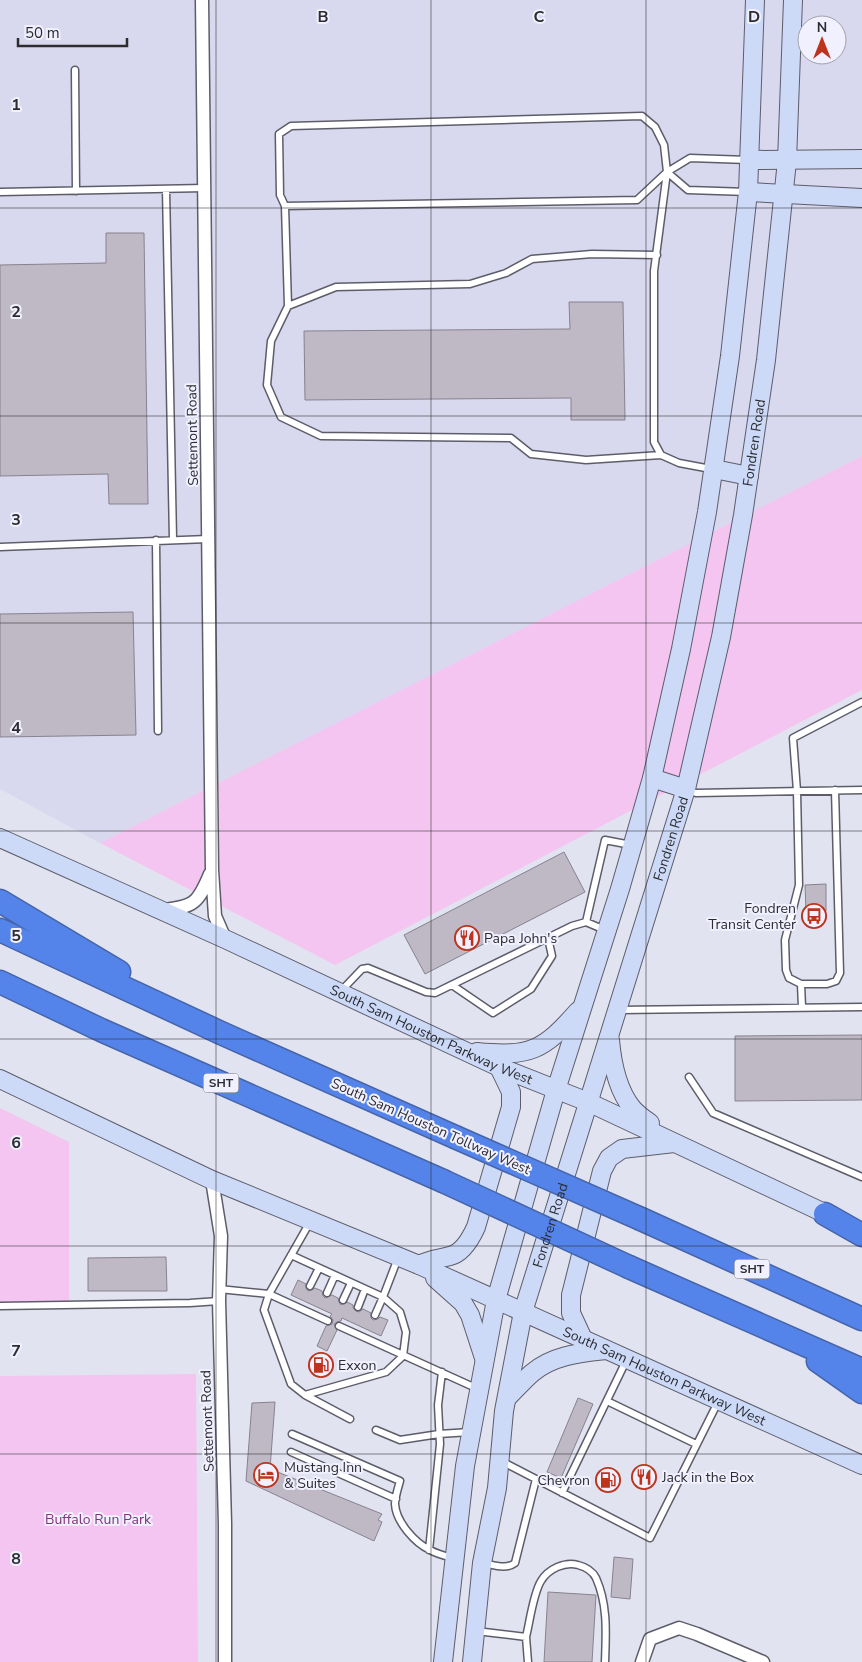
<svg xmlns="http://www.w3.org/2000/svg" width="862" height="1662" font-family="'Nunito Sans',sans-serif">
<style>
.built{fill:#d8d8ee;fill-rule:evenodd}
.green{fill:#f3c5f0}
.building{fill:#bfb9c6;stroke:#88828f}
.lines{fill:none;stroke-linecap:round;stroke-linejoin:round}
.lane-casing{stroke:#5d5d6a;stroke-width:9}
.street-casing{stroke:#5d5d6a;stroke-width:15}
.secondary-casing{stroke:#5d5d6a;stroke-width:20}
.highway-casing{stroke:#4665a9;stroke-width:25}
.lane{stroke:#fff;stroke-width:6}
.street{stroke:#fff;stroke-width:12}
.secondary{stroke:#ccdaf8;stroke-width:18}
.highway{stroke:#5483e9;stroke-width:22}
.highway-bridge-casing{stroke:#4665a9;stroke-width:25;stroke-linecap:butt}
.highway-bridge{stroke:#5483e9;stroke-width:22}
.grid{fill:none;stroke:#2c2c31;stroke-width:1;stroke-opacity:0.55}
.labels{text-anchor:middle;stroke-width:4;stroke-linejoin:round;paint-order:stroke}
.shield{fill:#f0f0ff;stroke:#67676f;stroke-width:1}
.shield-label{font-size:12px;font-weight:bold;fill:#2c2c31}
.street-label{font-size:14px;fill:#2c2c31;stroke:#f0f0ff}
.poi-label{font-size:14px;fill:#2c2c31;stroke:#f0f0ff;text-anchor:start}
.park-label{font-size:14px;fill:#7f337e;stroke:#f0f0ff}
.grid-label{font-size:16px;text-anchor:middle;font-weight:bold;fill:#2c2c31;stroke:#f0f0ff;stroke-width:4;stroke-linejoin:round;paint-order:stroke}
</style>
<rect width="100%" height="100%" fill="#e2e3f1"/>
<!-- built -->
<path class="built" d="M0,0H862V456L100,843L0,789ZM807,25H837V55H807Z"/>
<!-- green -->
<path class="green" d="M862,456V690L335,965L100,843Z
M0,1108L69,1142V1305L0,1303Z
M196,1374L198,1662H0V1376Z"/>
<!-- building -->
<path class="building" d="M106,233H144L148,504H109L108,474L0,476V265L106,263Z
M569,302H623L625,420H571V398L305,400L304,331L570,329Z
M133,612L136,735L0,737V614Z
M564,852L585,892L425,974L404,935Z
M826,884V911L806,912L805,885Z
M862,1035V1100L735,1101V1036Z
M166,1257L167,1291H88V1258Z
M298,1280L306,1284V1288L308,1291L312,1290L315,1288L322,1291L323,1296L325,1298L332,1295L338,1298L339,1302L341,1305L347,1302L353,1305V1308L356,1311L359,1312L363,1309L371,1313V1318L373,1320L378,1319L380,1317L388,1320L381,1336L342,1318L341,1321L337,1322L334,1324L337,1330L327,1351L317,1346L326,1326L332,1324L333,1320L330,1316L332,1314L291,1295Z
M578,1398L593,1404L561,1478L547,1472Z
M275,1402L270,1469L382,1514L378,1520L382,1522L374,1541L246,1481L252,1403Z
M614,1557L633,1559L630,1599L611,1597Z
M548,1592L596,1595L592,1662H544Z"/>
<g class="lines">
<defs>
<path id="lane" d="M75,70L76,191
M667,172L637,200L285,206L280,195L279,134L291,126L642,116L655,127L664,145L667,172L654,271V442L661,455L679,463L711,469
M166,189L173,539
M0,192L205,188
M748,192L688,190L667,172L690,158L748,160
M285,206L288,306
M657,255L592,254L532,259L506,273L470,284L336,287L288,306L271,341L267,385L281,417L321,436L511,438L531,454L586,460L661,455
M156,540L158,731
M0,547L208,539
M686,790L696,793L862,790
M835,790L840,973L836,981L827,984H801L789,978L786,970L785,940L799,885L797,791L793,738L862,702
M586,922L605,930
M801,984L802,1007
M452,985L493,1013L531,989L552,956L548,938
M340,992L362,969L368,968L426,992L435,993L572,926L586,922L605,840L631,845
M618,1010L862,1007
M689,1077L713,1113L862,1177
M310,1222L269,1294L264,1310L291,1384L305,1395L386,1372L403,1356L406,1332L400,1312L383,1297L398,1258
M291,1255L383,1297L375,1315
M310,1286L319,1268
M219,1289L269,1294L328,1321
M327,1293L335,1275
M343,1300L351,1283
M0,1306L190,1303L219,1301
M358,1307L365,1289
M339,1326L478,1389
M305,1395L350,1419
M607,1401L696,1444
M376,1430L400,1440L439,1434L470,1432
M292,1434L400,1481C398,1488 395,1497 395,1504C396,1522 415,1543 430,1550C437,1554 445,1556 453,1558
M291,1452L396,1499
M501,1461L650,1538L718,1402
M562,1493L627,1359
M429,1550L440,1444L438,1405L442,1372
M483,1563C494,1565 506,1570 515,1563L536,1479
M476,1631L526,1637C530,1621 533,1594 541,1581C548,1569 565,1561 578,1565C586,1567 592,1570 596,1578C608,1605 606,1633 605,1662
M526,1637L528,1662"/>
<path id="street" d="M202,0L212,870L215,916L225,939
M163,910C194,907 198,903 210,874
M212,1180L221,1236L219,1301L225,1524V1662
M642,1662L650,1639L679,1628L697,1634L763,1662"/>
<g id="secondary">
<path d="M750,160L862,159"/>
<path d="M748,192L862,198"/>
<path d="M714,469L749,476"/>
<path d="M652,778L686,789"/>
<path id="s1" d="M0,838L225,939L499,1067L588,1102L837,1219"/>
<path d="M610,1040C612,1063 617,1089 632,1108C637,1114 644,1119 650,1123"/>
<path d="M477,1052C530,1057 543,1051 578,1011"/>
<path id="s2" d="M0,1079L212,1180L419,1265L862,1465"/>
<path d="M419,1265C430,1259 439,1259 450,1256C463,1253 471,1238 476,1227L511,1107V1092L499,1067"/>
<path d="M435,1278L463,1303L470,1315L484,1358"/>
<path d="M583,1339L571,1313V1295L602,1171L609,1158L622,1149L674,1143"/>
<path d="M507,1398C515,1390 523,1381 532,1373C553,1355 580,1353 606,1350"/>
<path d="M443,1662L465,1466L496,1300L556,1090L620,889L652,778L681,649L707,512L730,356L748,192L755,0"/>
<path id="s3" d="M472,1662L482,1563L497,1488L504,1411L523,1312L686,789L721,637L743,515L766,360L787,161L793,0"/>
</g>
<path id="highway" d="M0,901L119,972
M0,930L221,1033L455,1137
M0,982L101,1030L443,1181
M825,1214L862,1235
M641,1219L862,1319
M629,1267L862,1370
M818,1361L862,1392"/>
</defs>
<!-- lane casing -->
<use href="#lane" class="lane-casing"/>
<!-- street casing -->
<use href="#street" class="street-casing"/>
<!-- secondary casing -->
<use href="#secondary" class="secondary-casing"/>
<!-- highway casing -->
<use href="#highway" class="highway-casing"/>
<!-- lane -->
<use href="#lane" class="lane"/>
<!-- street -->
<use href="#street" class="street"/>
<!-- secondary -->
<use href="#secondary" class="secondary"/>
<!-- highway -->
<use href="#highway" class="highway"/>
<defs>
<path id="highway-bridge" d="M455,1137L641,1219
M443,1181L629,1267"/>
</defs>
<!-- highway-bridge casing -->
<use href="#highway-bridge" class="highway-bridge-casing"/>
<!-- highway-bridge -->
<use href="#highway-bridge" class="highway-bridge"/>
</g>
<!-- grid -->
<path class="grid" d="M216,0V1662M431,0V1662M646,0V1662M0,208H862M0,416H862M0,623H862M0,831H862M0,1039H862M0,1246H862M0,1454H862"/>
<!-- icons -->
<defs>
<symbol id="bus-ring" viewBox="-11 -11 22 22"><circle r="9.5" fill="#f0f0ff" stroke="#be331c" stroke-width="1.5"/><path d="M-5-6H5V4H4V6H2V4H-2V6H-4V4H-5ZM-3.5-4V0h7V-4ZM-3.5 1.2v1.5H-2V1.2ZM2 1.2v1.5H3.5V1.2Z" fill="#be331c"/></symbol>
<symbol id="restaurant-ring" viewBox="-11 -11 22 22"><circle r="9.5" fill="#f0f0ff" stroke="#be331c" stroke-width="1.5"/><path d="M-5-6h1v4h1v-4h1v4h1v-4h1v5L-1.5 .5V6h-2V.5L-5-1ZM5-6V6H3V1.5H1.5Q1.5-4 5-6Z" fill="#be331c"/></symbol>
<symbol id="fuel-ring" viewBox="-11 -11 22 22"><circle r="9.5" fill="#f0f0ff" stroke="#be331c" stroke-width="1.5"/><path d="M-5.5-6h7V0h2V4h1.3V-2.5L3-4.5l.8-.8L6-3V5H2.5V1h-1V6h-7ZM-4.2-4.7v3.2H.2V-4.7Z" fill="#be331c"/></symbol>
<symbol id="hotel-ring" viewBox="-11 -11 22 22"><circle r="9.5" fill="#f0f0ff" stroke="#be331c" stroke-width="1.5"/><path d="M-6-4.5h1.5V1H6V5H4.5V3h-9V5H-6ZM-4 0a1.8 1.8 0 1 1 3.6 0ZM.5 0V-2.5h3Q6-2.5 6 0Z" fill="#be331c"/></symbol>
</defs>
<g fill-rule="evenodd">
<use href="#bus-ring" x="800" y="902" width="28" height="28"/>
<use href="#restaurant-ring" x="453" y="924" width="28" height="28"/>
<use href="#fuel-ring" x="307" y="1351" width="28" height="28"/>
<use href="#hotel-ring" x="252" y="1461" width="28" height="28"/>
<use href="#restaurant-ring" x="630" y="1463" width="28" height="28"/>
<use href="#fuel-ring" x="594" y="1466" width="28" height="28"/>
</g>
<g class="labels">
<!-- shield labels -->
<g class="shield">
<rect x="203.5" y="1073.5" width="35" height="19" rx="4"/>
<rect x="734.5" y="1259.5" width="35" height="19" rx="4"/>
</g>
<g class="shield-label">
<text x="221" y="1087">SHT</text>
<text x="752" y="1273">SHT</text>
</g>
<!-- street labels -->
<g class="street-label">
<text transform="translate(192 435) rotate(-91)" y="5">Settemont Road</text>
<text dy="5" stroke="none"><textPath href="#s3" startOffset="1255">Fondren Road</textPath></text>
<text dy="5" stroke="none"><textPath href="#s3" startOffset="850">Fondren Road</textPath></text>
<text dy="5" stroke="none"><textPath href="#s1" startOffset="474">South Sam Houston Parkway West</textPath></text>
<text transform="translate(431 1126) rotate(24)" y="5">South Sam Houston Tollway West</text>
<text dy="5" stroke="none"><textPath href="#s3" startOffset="445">Fondren Road</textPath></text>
<text dy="5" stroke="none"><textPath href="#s2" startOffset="728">South Sam Houston Parkway West</textPath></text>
<text transform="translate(207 1421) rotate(-92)" y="5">Settemont Road</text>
</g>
<!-- poi labels -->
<g class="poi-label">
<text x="796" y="913" text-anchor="end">Fondren<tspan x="796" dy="16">Transit Center</tspan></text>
<text x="484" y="943">Papa John's</text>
<text x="338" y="1370">Exxon</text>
<text x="284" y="1472">Mustang Inn<tspan x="284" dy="16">&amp; Suites</tspan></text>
<text x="662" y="1482">Jack in the Box</text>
<text x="590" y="1485" text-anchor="end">Chevron</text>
</g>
<!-- park labels -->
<g class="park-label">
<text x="98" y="1524">Buffalo Run Park</text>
</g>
</g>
<g class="grid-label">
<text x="323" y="22">B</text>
<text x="539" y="22">C</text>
<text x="754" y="22">D</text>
<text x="16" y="110">1</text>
<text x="16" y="317">2</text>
<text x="16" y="525">3</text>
<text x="16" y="733">4</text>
<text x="16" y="941">5</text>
<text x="16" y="1148">6</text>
<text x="16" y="1356">7</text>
<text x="16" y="1564">8</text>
</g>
<!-- north arrow -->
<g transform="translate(822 40)"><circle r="24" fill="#f0f0ff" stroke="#a2a2ad"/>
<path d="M0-4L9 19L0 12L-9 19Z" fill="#be331c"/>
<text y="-8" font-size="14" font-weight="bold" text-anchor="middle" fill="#2c2c31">N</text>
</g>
<!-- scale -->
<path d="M18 38v8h109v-8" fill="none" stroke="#2c2c31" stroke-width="2.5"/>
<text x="25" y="38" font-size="15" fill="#2c2c31" stroke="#f0f0ff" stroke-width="4" paint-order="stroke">50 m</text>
</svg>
